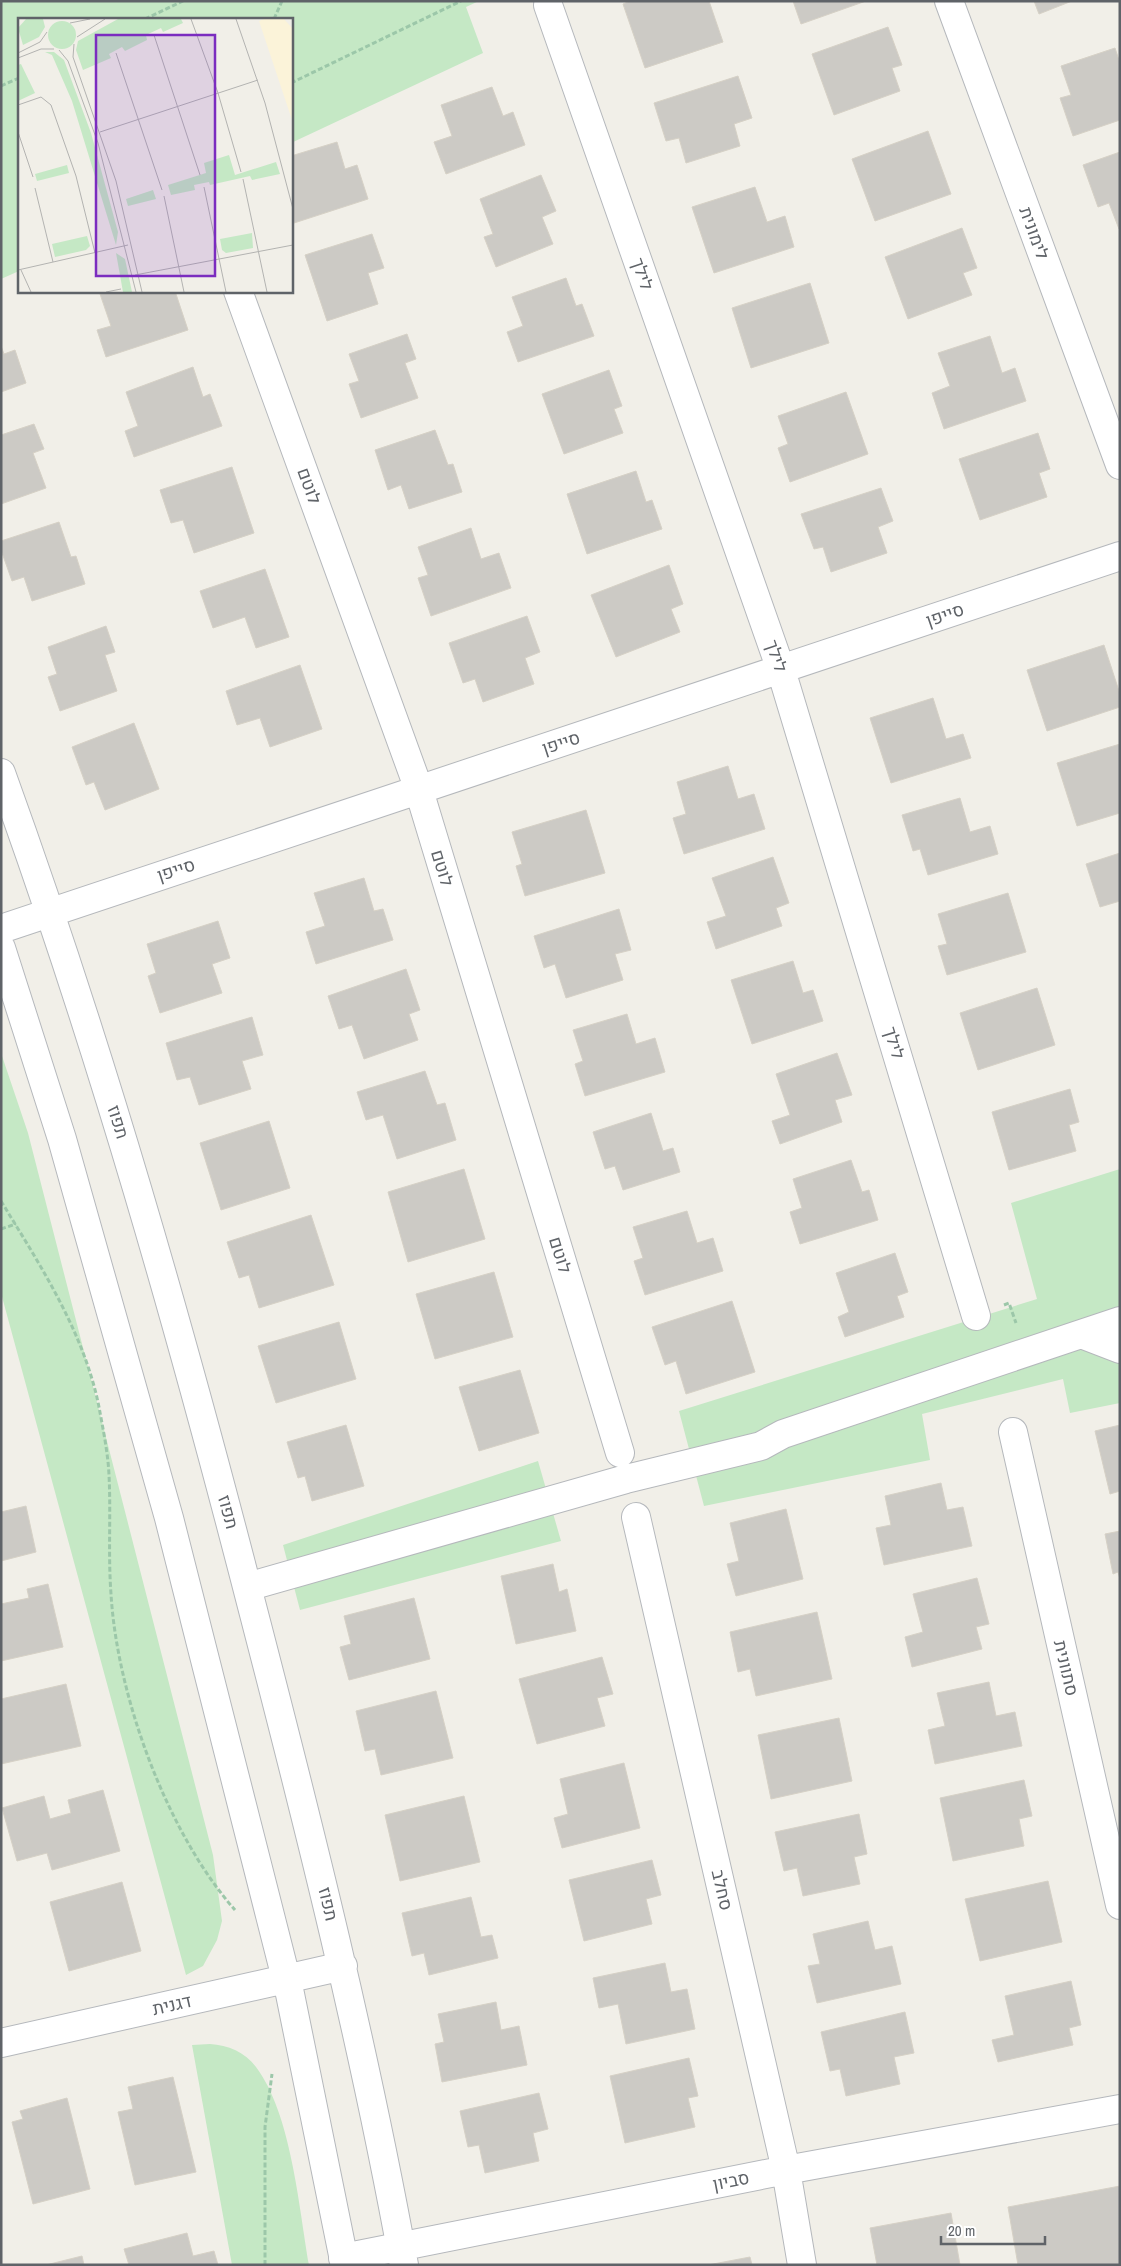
<svg xmlns="http://www.w3.org/2000/svg" width="1121" height="2266" font-family="'Archivo Narrow',Heebo,sans-serif">
<style>
.green{fill:#c5e8c5}
.building{fill:#cccac5;stroke:#d6d1c6}
.lines{fill:none;stroke-linecap:round;stroke-linejoin:round}
.minor-casing{stroke:#b5b8bc;stroke-width:30}
.path{stroke:#9cc7a9;stroke-width:3;stroke-dasharray:5 2.5;stroke-linecap:butt}
.minor{stroke:#fff;stroke-width:28}
.labels{text-anchor:middle;stroke-width:4;stroke-linejoin:round;paint-order:stroke}
.street-label{font-size:18px;fill:#5f6368;stroke:#fff}
.inset-road{fill:none;stroke:#b3b3b1;stroke-width:1}
.view{fill:#7b2cbf;fill-opacity:0.15;stroke:#7b2cbf;stroke-width:2.5}
.inset-edge{fill:none;stroke:#5f6368;stroke-width:2.5}
</style>
<rect width="100%" height="100%" fill="#f1efe8"/>
<!-- green -->
<path class="green" d="M1,1H479L466,7L483,53L291,143V19H19V271L1,279Z
M1,1053L28,1133L213,1855L222,1921L217,1940L203,1966L186,1975L1,1293Z
M1120,1169V1403L1070,1413L1063,1379L922,1414L930,1460L704,1506L679,1411L1037,1299L1011,1203Z
M538,1461L561,1541L300,1610L283,1545Z
M210,2044C228,2045 245,2052 256,2067C291,2113 299,2207 309,2265H232L192,2045Z"/>
<!-- building -->
<path class="building" d="M630,1H709L723,42L645,68L623,4Z
M793,1H866L801,24Z
M1034,1H1072L1039,14Z
M888,27L902,65L892,68L900,91L834,115L812,54Z
M1115,48L1120,63V120L1073,136L1060,98L1071,95L1061,66Z
M738,76L752,118L734,124L740,146L686,163L679,138L666,141L654,103Z
M492,87L503,116L513,112L525,145L446,174L434,142L452,136L441,105Z
M928,131L951,194L875,221L852,159Z
M337,142L345,169L357,165L368,199L291,224V156Z
M1120,152V229H1119L1109,203L1098,207L1083,165Z
M541,175L556,211L542,217L553,244L496,267L484,237L493,234L480,199Z
M755,187L767,222L785,216L794,247L714,273L692,207Z
M962,228L977,268L963,273L972,295L908,319L885,257Z
M372,234L384,268L368,273L378,304L327,321L305,255Z
M566,278L576,306L582,304L594,336L518,362L507,332L523,326L512,297Z
M810,283L829,343L751,368L732,308Z
M99,291H175L188,330L106,357L97,330L111,326Z
M407,334L416,359L405,363L418,398L361,418L349,384L359,381L349,354Z
M990,336L1002,373L1015,368L1026,401L944,429L932,393L950,386L938,353Z
M1,346L4,354L15,350L26,383L1,392Z
M193,367L203,397L210,394L222,426L134,457L125,431L138,426L126,392Z
M609,370L622,406L614,409L623,433L564,454L542,394Z
M846,392L868,454L790,482L778,448L788,444L778,416Z
M34,424L44,449L33,453L46,488L1,504V435Z
M435,430L448,465L453,464L462,492L409,509L401,485L388,490L375,450Z
M1038,433L1050,469L1039,473L1047,497L980,520L959,459Z
M232,467L254,533L194,553L183,520L171,523L160,490Z
M636,471L646,502L652,500L662,529L587,554L567,494Z
M881,488L893,521L878,527L887,553L831,572L823,547L814,549L801,514Z
M59,522L71,557L76,556L85,584L32,601L24,577L12,581L1,550V541Z
M471,528L481,559L499,553L511,588L431,616L418,578L428,575L418,547Z
M669,565L683,604L671,609L680,632L616,657L591,595Z
M265,569L289,637L256,648L245,617L213,628L200,591Z
M527,616L540,652L525,658L534,684L483,702L475,679L463,683L449,643Z
M106,626L115,652L105,655L117,691L60,711L48,677L57,674L48,647Z
M1104,645L1120,694V707L1047,731L1027,670Z
M300,665L322,729L270,747L260,718L237,725L226,691Z
M933,698L946,739L963,734L971,758L891,783L870,718Z
M134,723L159,789L105,810L94,782L86,785L72,747Z
M1120,744V813L1077,826L1057,763Z
M728,766L738,799L754,794L765,829L684,854L673,818L686,814L677,782Z
M960,798L970,832L990,826L998,854L928,875L920,849L913,851L902,815Z
M586,810L605,873L525,896L516,866L522,864L512,832Z
M1120,853V901L1100,907L1086,864Z
M773,857L789,903L776,908L782,926L716,949L707,922L726,916L712,878Z
M364,878L374,911L383,909L393,940L316,964L306,932L325,926L314,893Z
M1008,893L1026,952L947,975L938,946L947,944L938,914Z
M619,909L631,950L615,954L623,980L566,998L555,964L544,968L534,936Z
M218,921L230,958L212,964L222,993L160,1013L148,976L156,973L147,944Z
M793,961L803,993L813,990L823,1021L752,1044L731,980Z
M406,969L420,1010L409,1014L418,1040L364,1059L352,1025L339,1029L328,996Z
M1037,988L1055,1045L978,1070L960,1013Z
M627,1014L636,1044L655,1038L665,1072L585,1096L575,1064L583,1061L573,1030Z
M252,1017L263,1055L242,1061L251,1089L199,1105L190,1077L177,1080L166,1043Z
M837,1053L852,1095L835,1100L842,1122L780,1144L772,1121L790,1115L776,1074Z
M425,1071L437,1105L445,1103L456,1140L397,1159L383,1115L366,1120L357,1092Z
M1070,1089L1079,1122L1069,1125L1076,1151L1009,1170L992,1112Z
M651,1113L663,1151L673,1148L680,1172L623,1190L615,1166L605,1169L593,1132Z
M269,1121L290,1188L221,1210L200,1143Z
M851,1160L862,1192L869,1190L878,1220L800,1244L790,1212L802,1208L793,1179Z
M464,1169L485,1239L408,1262L388,1192Z
M687,1211L697,1243L713,1238L723,1271L645,1295L634,1261L643,1258L633,1227Z
M311,1215L334,1285L259,1308L249,1275L239,1278L227,1242Z
M895,1253L908,1292L897,1296L904,1317L845,1337L838,1317L849,1312L836,1273Z
M494,1272L513,1337L435,1359L416,1294Z
M732,1301L755,1372L686,1394L676,1361L665,1365L652,1327Z
M339,1322L356,1379L276,1403L258,1346Z
M520,1370L539,1433L479,1451L459,1387Z
M346,1425L364,1486L312,1501L305,1476L298,1478L287,1442Z
M1120,1425V1491L1110,1494L1095,1431Z
M941,1483L947,1510L963,1507L972,1546L884,1565L876,1528L891,1525L885,1496Z
M26,1506L36,1552L1,1561V1512Z
M786,1509L803,1579L736,1596L727,1564L739,1561L730,1523Z
M1120,1531V1579L1118,1572L1113,1574L1105,1534Z
M553,1564L559,1592L567,1589L576,1631L516,1644L501,1576Z
M977,1578L989,1624L976,1627L982,1649L912,1667L905,1637L923,1632L913,1594Z
M48,1584L63,1647L1,1661V1604L29,1598L27,1589Z
M414,1598L430,1659L349,1680L340,1647L351,1644L344,1616Z
M817,1612L832,1679L756,1696L750,1669L738,1672L730,1632Z
M602,1657L613,1694L597,1698L605,1726L537,1744L519,1679Z
M989,1682L996,1716L1015,1712L1022,1746L935,1764L928,1730L945,1726L937,1693Z
M66,1684L81,1746L1,1764V1699Z
M436,1691L453,1758L381,1775L375,1749L365,1751L356,1711Z
M839,1718L852,1781L771,1799L758,1735Z
M624,1763L640,1828L562,1848L554,1818L568,1814L560,1779Z
M1024,1780L1032,1816L1019,1819L1024,1846L953,1861L940,1798Z
M103,1790L120,1851L52,1870L47,1853L17,1861L2,1808L44,1796L50,1819L71,1813L68,1800Z
M464,1796L480,1862L400,1881L385,1815Z
M859,1814L867,1854L854,1857L860,1884L803,1896L797,1868L784,1871L775,1832Z
M652,1860L661,1895L646,1899L652,1924L584,1941L569,1880Z
M1048,1881L1062,1942L980,1961L965,1899Z
M122,1882L141,1951L69,1971L50,1902Z
M471,1897L481,1937L492,1935L498,1958L429,1975L424,1953L412,1956L402,1913Z
M868,1921L875,1950L892,1946L901,1984L817,2003L808,1966L820,1964L813,1934Z
M665,1963L671,1992L687,1989L695,2029L626,2044L618,2004L599,2008L593,1978Z
M1071,1981L1081,2025L1069,2028L1073,2045L998,2062L992,2040L1014,2035L1005,1996Z
M496,2002L501,2030L519,2026L527,2065L442,2082L435,2044L444,2042L438,2014Z
M905,2012L914,2053L894,2057L900,2084L846,2096L840,2069L830,2071L821,2032Z
M689,2058L698,2096L688,2098L695,2127L625,2143L610,2076Z
M173,2077L196,2172L135,2185L118,2112L133,2109L128,2087Z
M539,2093L548,2129L533,2133L539,2161L485,2173L479,2145L468,2147L460,2111Z
M67,2098L90,2189L33,2204L12,2122L23,2119L20,2111Z
M1120,2186V2265H1018L1008,2207Z
M951,2213L960,2265H877L870,2228Z
M187,2233L193,2256L214,2251L218,2265H129L124,2249Z
M82,2256L84,2265H46Z
M750,2257L752,2265H708Z"/>
<g class="lines">
<defs>
<path id="minor" d="M949,1L1120,465
M548,5L781,670L976,1316
M238,291L418,787L620,1453
M1,773C101,1049 181,1330 254,1614C310,1830 364,2045 404,2265
M1,929L1120,556
M1,948L62,1139L169,1518L290,1994L345,2265
M1081,1334L1120,1321
M1013,1432L1120,1905
M636,1517L786,2170L802,2265
M247,1587L626,1479L761,1446L783,1434L1081,1334L1120,1349
M1,2043L343,1966
M343,2258L786,2170L1120,2109"/>
</defs>
<!-- minor casing -->
<use href="#minor" class="minor-casing"/>
<!-- path -->
<path class="path" d="M145,19L183,1
M274,19L282,1
M291,83L461,1
M1,86L19,78
M1,1201C40,1265 84,1332 99,1407C103,1429 108,1453 109,1475C111,1515 108,1554 111,1594C117,1696 167,1833 235,1910
M1,1229L16,1224
M1004,1305L1009,1303L1016,1323
M265,2265V2127L272,2074"/>
<!-- minor -->
<use href="#minor" class="minor"/>
</g>
<g class="labels">
<!-- street labels -->
<g class="street-label">
<text transform="translate(1034 233) rotate(70)" y="6">לימונית</text>
<text transform="translate(642 274) rotate(71)" y="6">לילך</text>
<text transform="translate(309 486) rotate(70)" y="6">לוטם</text>
<text transform="translate(945 615) rotate(-19)" y="6">סייפן</text>
<text transform="translate(776 656) rotate(71)" y="6">לילך</text>
<text transform="translate(561 743) rotate(-18)" y="6">סייפן</text>
<text transform="translate(442 868) rotate(73)" y="6">לוטם</text>
<text transform="translate(176 870) rotate(-18)" y="6">סייפן</text>
<text transform="translate(894 1043) rotate(73)" y="6">לילך</text>
<text transform="translate(118 1122) rotate(73)" y="6">תפוז</text>
<text transform="translate(560 1255) rotate(73)" y="6">לוטם</text>
<text transform="translate(228 1512) rotate(75)" y="6">תפוז</text>
<text transform="translate(1066 1668) rotate(77)" y="6">סתוונית</text>
<text transform="translate(722 1890) rotate(77)" y="6">סחלב</text>
<text transform="translate(328 1904) rotate(77)" y="6">תפוז</text>
<text transform="translate(172 2005) rotate(-13)" y="6">דגנית</text>
<text transform="translate(731 2181) rotate(-11)" y="6">סביון</text>
</g>
</g>
<!-- overview -->
<g transform="translate(18 18)">
<rect width="275" height="275" fill="#f1efe8"/>
<path d="M8,1H25L27,9L21,19L5,27L0,10ZM100,1H163L165,5L145,14L143,10L128,17L129,22L107,33L104,29L91,36L93,40L65,52L58,32L60,23ZM30 17a14 14 0 1 1 28 0a14 14 0 1 1-28 0ZM27,34H36L46,42L73,115L100,214L98,227L54,83L34,37ZM3,46L17,75L0,83V47ZM211,137L217,157L258,144L262,156L234,162L232,158L192,167L191,164L176,167L177,172L153,177L150,167L188,155L186,145ZM49,147L51,155L19,163L17,156ZM135,172L138,181L110,188L108,181ZM234,215L235,230L208,235L204,232L202,221ZM69,218L72,228L68,232L37,239L34,226ZM98,235L107,241L114,274H105Z" fill="#c5e8c5"/>
<path d="M246,1H266L275,11V105L241,3Z" fill="#fbf3d9"/>
<path class="inset-road" d="M173,1L200,75L223,154M218,1L247,85L275,191M52,5L72,1M136,17L182,157M59,19L87,1M56,26L55,39L98,163L124,274M41,32L50,43L80,125L118,274M0,35L22,24L29,14M98,35L144,172M0,40L23,31H36M0,87L23,79L33,87L58,158L77,235M0,114L15,159M82,114L240,62M225,161L249,274M186,169L208,274M17,170L35,244M146,178L166,274M0,252L110,227M3,252L13,274M117,257L275,227M88,274L103,271"/>
<path class="view" d="M78,17H197V258H78Z"/>
<rect width="275" height="275" class="inset-edge"/>
</g>
<!-- border -->
<rect width="1121" height="2266" fill="none" stroke="#5f6368" stroke-width="5"/>
<!-- scale -->
<path d="M941 2236v8h104v-8" fill="none" stroke="#5f6368" stroke-width="2.5"/>
<text x="948" y="2236" font-size="15" fill="#5f6368" stroke="#ffffff" stroke-width="4" paint-order="stroke">20 m</text>
</svg>
